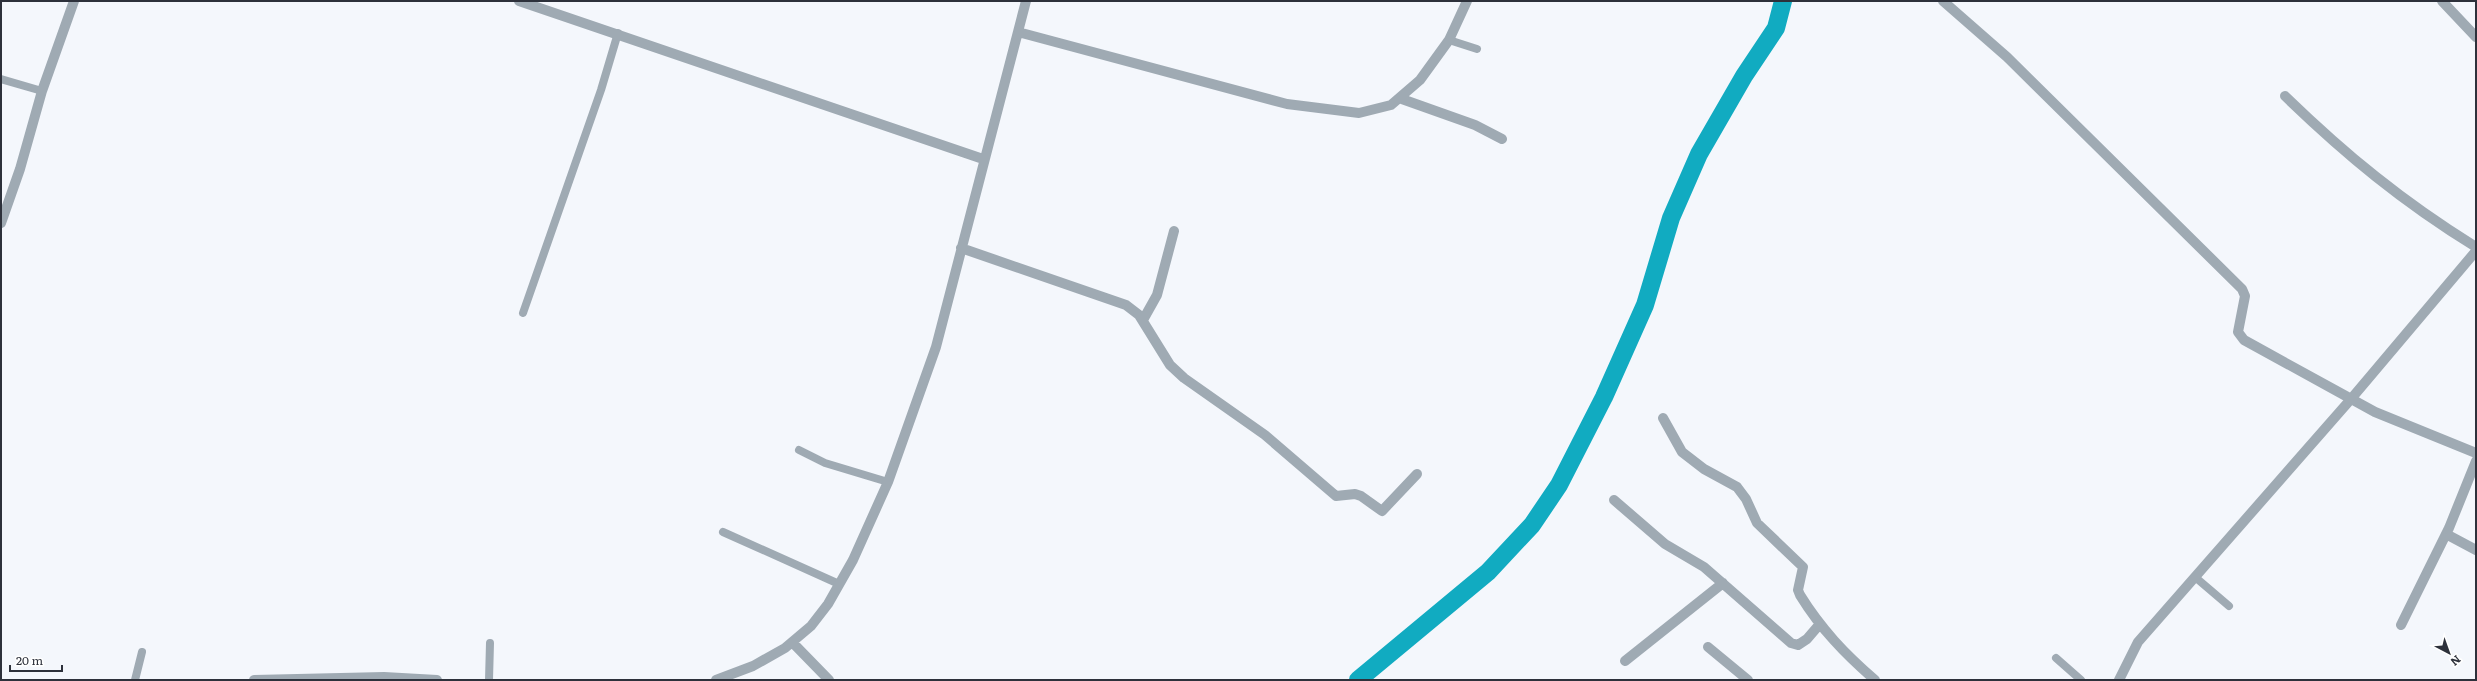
<svg xmlns="http://www.w3.org/2000/svg" width="2477" height="681" font-family="Literata,serif">
<style>
.lines{fill:none;stroke-linecap:round;stroke-linejoin:round}
.canal{stroke:#11abc1;stroke-width:18}
.service{stroke:#9faab3;stroke-width:8}
.minor{stroke:#9faab3;stroke-width:10}
</style>
<rect width="100%" height="100%" fill="#f4f7fc"/>
<g class="lines">
<!-- canal -->
<path class="canal" d="M1358,680L1488,572L1532,525L1559,485L1604,397L1645,305L1671,218L1699,154L1744,76L1776,28L1783,1"/>
<!-- service -->
<path class="service" d="M1449,40L1477,49
M1,79L42,91
M523,313L601,90L618,33
M799,450L825,463L888,482
M723,532L839,584
M2195,577L2229,606
M2056,658L2081,680
M135,680L142,652
M489,680L490,643"/>
<!-- minor -->
<path class="minor" d="M519,1L983,159
M1943,1L2007,57L2242,289L2245,296L2238,332L2244,340L2375,412L2476,453
M2442,1L2476,37
M1018,32L1287,104L1359,113L1391,105L1420,80L1449,40L1467,1
M2285,96C2346,155 2403,202 2476,247
M1399,98L1475,125L1502,139
M1,223L20,169L42,91L74,1
M961,248L1126,305L1139,315L1170,365L1184,378L1265,435L1336,496L1355,494L1361,496L1382,511L1417,474
M1143,320L1157,295L1174,231
M1663,418L1682,452L1704,469L1737,487L1746,499L1757,523L1803,567L1798,590L1800,595C1821,629 1845,654 1875,680
M1614,500L1665,544L1704,567L1791,643L1798,645L1807,639L1819,625
M2446,534L2476,550
M2401,625L2449,528L2476,461
M792,642L829,680
M1708,647L1748,680
M1625,661L1723,583
M254,680L384,677L437,680
M716,680L753,666L785,648L811,626L828,604L853,560L888,482L936,347L1026,1
M2119,680L2138,642L2351,399L2476,251"/>
</g>
<!-- border -->
<rect width="2477" height="681" fill="none" stroke="#2d313b" stroke-width="4"/>
<!-- north arrow -->
<g transform="translate(2449 653) rotate(139)" stroke="#ffffff" stroke-width="3" paint-order="stroke">
<path d="M0-3L7 15L0 10L-7 15Z" fill="#2d313b"/>
<text y="-6" font-size="11" font-weight="bold" text-anchor="middle" fill="#2d313b">N</text>
</g>
<!-- scale -->
<path d="M10 665v6h52v-6" fill="none" stroke="#2d313b" stroke-width="2"/>
<text x="16" y="665" font-size="12" fill="#2d313b" stroke="#ffffff" stroke-width="3" paint-order="stroke">20 m</text>
</svg>
